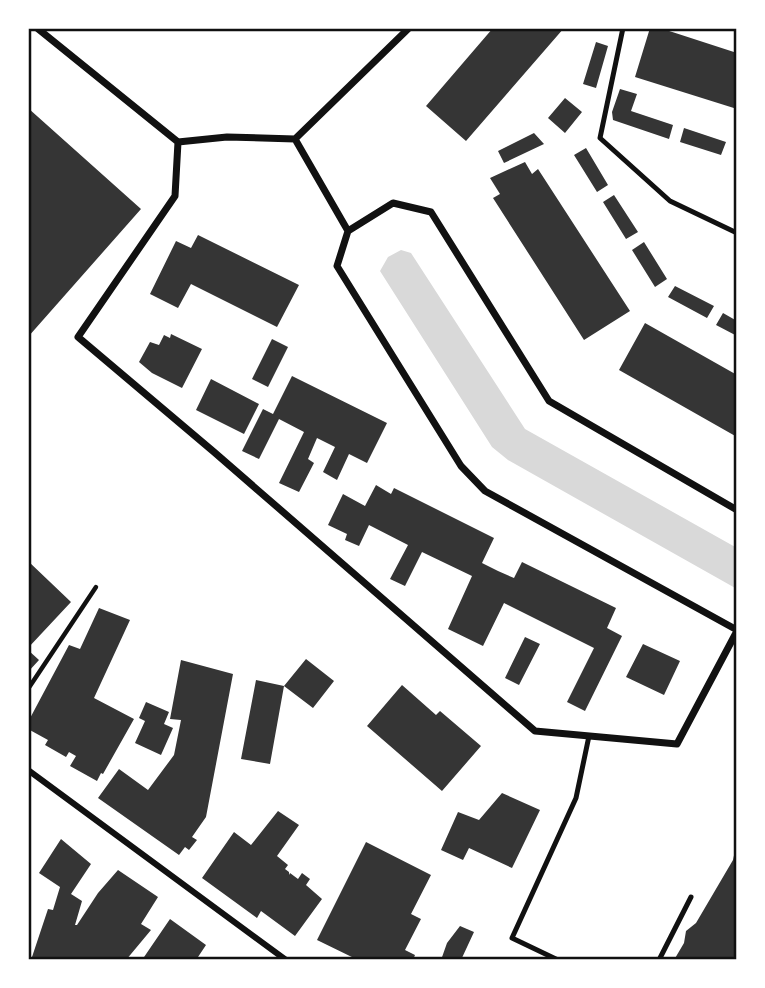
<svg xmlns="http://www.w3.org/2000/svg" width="765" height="988" font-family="'Source Sans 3',sans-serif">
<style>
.water{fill:#d9d9d9}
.building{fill:#353535}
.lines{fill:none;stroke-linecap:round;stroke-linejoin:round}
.path{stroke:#111;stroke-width:4.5}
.service{stroke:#111;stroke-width:5}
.pedestrian{stroke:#111;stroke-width:6}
.minor{stroke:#111;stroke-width:7}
.neatline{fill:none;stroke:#111;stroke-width:2.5}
</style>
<rect width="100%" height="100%" fill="#fff"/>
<!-- water -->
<path class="water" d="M401,250L411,253L525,429L737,548V589L508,460L492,447L380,271L388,257Z"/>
<!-- building -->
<path class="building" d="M493,28H564L466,141L426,106Z
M650,28H660L737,53V109L635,77Z
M596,42L608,46L596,88L583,84Z
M620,89L637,94L631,111L673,125L669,139L613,120L612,112Z
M565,98L582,112L565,133L548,118Z
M28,108L141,209L28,337Z
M684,128L726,142L721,155L680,142Z
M534,133L544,144L504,163L498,151Z
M586,148L608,185L597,192L574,155Z
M525,162L532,174L538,169L630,311L584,340L493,198L500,194L490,178Z
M614,195L638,232L626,239L603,202Z
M198,235L299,285L277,327L191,284L178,308L150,294L176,241L191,248Z
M644,242L667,279L655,287L632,250Z
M675,286L714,306L707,318L668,297Z
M723,313L737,321V336L716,325Z
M645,323L737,375V437L619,370Z
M171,334L202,349L182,388L152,373L139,362L150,342L159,345L164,335L170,338Z
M272,339L288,347L268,387L252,379Z
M292,376L387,423L367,463L349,454L337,480L323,472L335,447L317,438L308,459L314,463L299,492L279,483L304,432L279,419L259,459L242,451L263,409L273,414Z
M211,379L259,404L244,434L196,410Z
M376,485L391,494L394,488L494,538L482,563L498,571L514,578L522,562L616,608L607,628L622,636L585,711L567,702L594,648L504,603L483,646L448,629L472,576L422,552L405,586L390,579L408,545L369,525L359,546L345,540L347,534L328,525L343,494L365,506Z
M28,561L71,602L28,648Z
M99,608L130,620L94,698L134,719L103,774L101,773L97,781L70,766L76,756L69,752L66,757L45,745L48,740L28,729V722L69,645L80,649Z
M525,637L540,644L519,685L505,678Z
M643,644L680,661L664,695L626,677Z
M28,650L39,660L28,672Z
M306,659L334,681L313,708L284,686L270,764L241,759L256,680L284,686Z
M181,660L233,674L206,817L192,837L197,840L189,850L185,847L179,855L98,798L119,769L148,790L174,755L181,720L170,719Z
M402,685L436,715L440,711L481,746L442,791L367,726Z
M146,702L169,712L164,724L173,728L161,755L135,743L145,721L139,718Z
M502,793L540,810L512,868L469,848L463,860L441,850L458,812L479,820Z
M278,811L299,825L277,856L288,865L285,869L289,872V875L290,873L298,879L302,873L310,879L306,885L322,899L295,936L261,911L257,918L202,878L234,832L251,845Z
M61,839L91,864L71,894L82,901L75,925H77L98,893L118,870L158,897L141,924L151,930L126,960H31L48,909L53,910L60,887L39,873Z
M366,842L431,875L411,914L421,919L405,950L415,955L413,960H358L317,940Z
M736,846L737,960H674L684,943L686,931L696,923L733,860Z
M170,919L206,945L196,960H142Z
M460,926L474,932L461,960H441L447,943Z"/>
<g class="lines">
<!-- path -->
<path class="path" d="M28,689L96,587"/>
<!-- service -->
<path class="service" d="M623,28L600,138L670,201L737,233
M558,960L512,938L576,798L589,736
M659,960L691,897"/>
<!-- pedestrian -->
<path class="pedestrian" d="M28,770L286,960"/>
<!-- minor -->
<path class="minor" d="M37,28L178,142L227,137L295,139
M295,139L409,28
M295,139L348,231
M178,142L175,196L78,337L214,452L535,731L677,744L737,631
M737,510L549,401L431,212L393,203L348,231L337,266L461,466L485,491L737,630"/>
</g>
<!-- border -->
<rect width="765" height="988" fill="none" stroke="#ffffff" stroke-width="60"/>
<rect x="30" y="30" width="705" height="928" class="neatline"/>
</svg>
